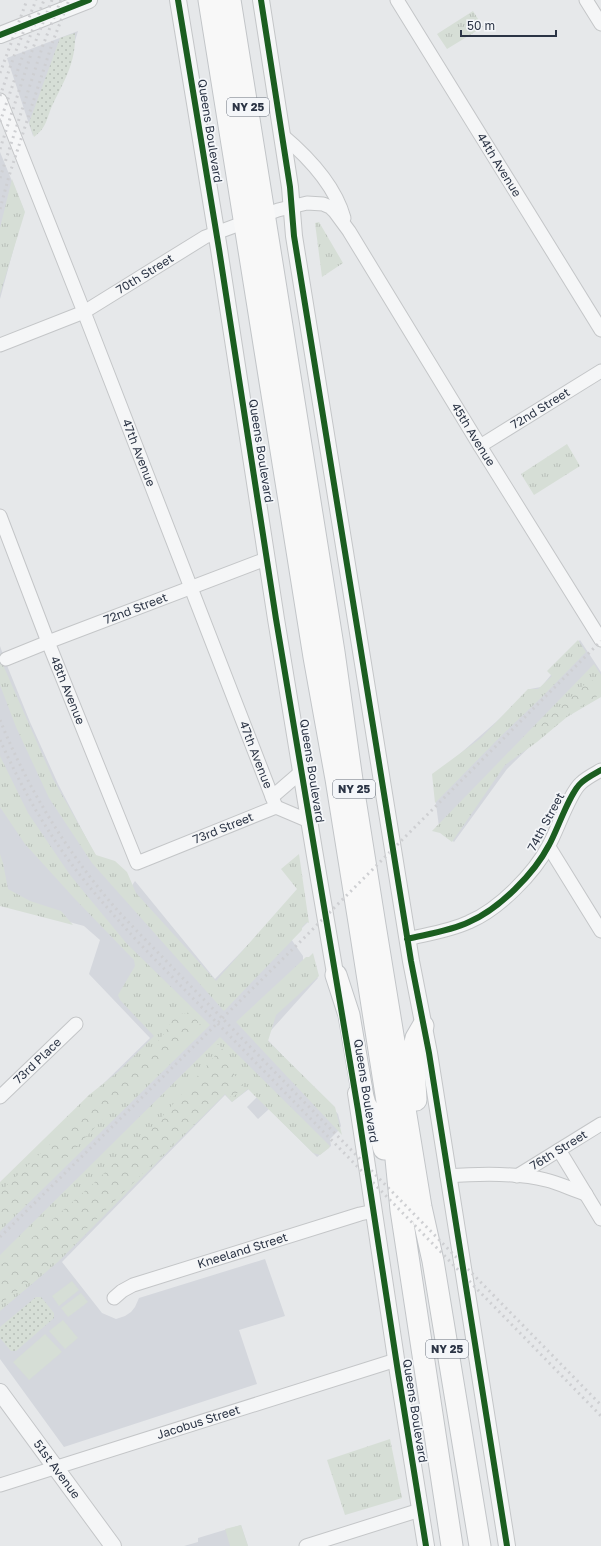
<svg xmlns="http://www.w3.org/2000/svg" width="601" height="1546" font-family="'Golos Text',sans-serif">
<style>
.built{fill:#d4d7dd}
.grass{fill:url(#grass-tufts)}
.forest{fill:url(#forest-crowns)}
.park{fill:url(#park-dots)}
.pitch{fill:#d6ded6}
.lines{fill:none;stroke-linecap:round;stroke-linejoin:round}
.minor-casing{stroke:#c4c6c8;stroke-width:15}
.tertiary-casing{stroke:#c4c6c8;stroke-width:18}
.primary-casing{stroke:#c2c5c8;stroke-width:23}
.minor{stroke:#f5f6f7;stroke-width:13}
.tertiary{stroke:#f5f6f7;stroke-width:16}
.primary{stroke:#f8f8f8;stroke-width:21}
.rail{stroke:#cecfd2;stroke-width:3;stroke-dasharray:2 4;stroke-linecap:butt}
.cycleway-casing{stroke:#f4f6f9;stroke-width:8}
.cycleway{stroke:#1b5e20;stroke-width:6}
.labels{text-anchor:middle;stroke-width:3.5;stroke-linejoin:round;paint-order:stroke}
.shield{fill:#f4f6f9;stroke:#676e7b;stroke-width:1}
.shield-label{font-size:11px;font-weight:bold;fill:#2b3445}
.street-label{font-size:12px;fill:#2b3445;stroke:#f4f6f9}
</style>
<defs>
<pattern id="grass-tufts" width="24" height="20" patternUnits="userSpaceOnUse"><rect width="24" height="20" fill="#d6ded6"/><path d="M3 7l-1-3M5 7V3M7 7l1-3M15 17l-1-3M17 17v-4M19 17l1-3" fill="none" stroke="#b8bfb9"/></pattern>
<pattern id="forest-crowns" width="20" height="18" patternUnits="userSpaceOnUse"><rect width="20" height="18" fill="#d6ded6"/><path d="M2 6a3 3 0 1 1 6 0M12 15a3 3 0 1 1 6 0" fill="none" stroke="#b8bfb9"/></pattern>
<pattern id="park-dots" width="8" height="8" patternUnits="userSpaceOnUse"><rect width="8" height="8" fill="#d6ded6"/><path d="M2 2h.1M6 6h.1" fill="none" stroke="#b8bfb9" stroke-width="1.8" stroke-linecap="round"/></pattern>
</defs>
<rect width="100%" height="100%" fill="#e6e8ea"/>
<!-- built -->
<path class="built" d="M78,31L74,44L33,136L7,58Z
M0,152L24,210L0,299Z
M580,640L601,672V692L559,718L507,769L454,842L439,827L435,796L437,774L496,722L530,689L541,687Z
M0,646L6,663L30,722L58,784L94,853L125,896L135,881L215,979L303,888L308,922L291,939L303,956V961L318,978L265,1037L338,1114L341,1126L338,1131L330,1139L331,1146L317,1157L269,1109L258,1119L247,1107L257,1097L249,1089L232,1102L225,1095L62,1262L102,1313L116,1319L125,1316L131,1312L135,1307L139,1298L265,1259L285,1316L239,1330L257,1384L64,1447L0,1359V1185L150,1038L89,974L100,940L84,926L0,903Z
M241,1525L248,1546H184L198,1542V1538Z"/>
<!-- grass -->
<path class="grass" d="M473,11L483,27L447,49L437,34Z
M12,179L25,212L0,294V228Z
M319,222L343,263L322,277L315,223Z
M567,444L580,466L534,495L521,474Z
M578,640L586,652L543,696L501,736L435,803L432,774L481,738L528,689H538L552,676L547,671Z
M0,658L53,779L96,855L115,861L127,872L136,893L216,981L297,889L281,869L299,854L309,923L307,922L302,927V930L224,1011L92,863L49,798L16,727L0,685Z
M594,664L601,675V697L567,717L537,742L505,765L452,842L440,833L432,831Z
M0,756L28,813L70,875L127,944L210,1025L0,1231V1182L89,1095L119,1071L154,1036L120,1000L118,995L135,966L134,960L75,899L25,844L0,807Z
M0,854L3,863L8,889L30,901L61,911L73,925L0,906Z
M313,953L319,976L276,1015L268,1041L335,1107L342,1135L236,1022L306,957H309Z
M220,1037L330,1146L329,1148L320,1155L313,1153L248,1089L232,1102L225,1094L59,1261L0,1311V1255Z
M390,1439L402,1498L345,1515L327,1460Z"/>
<!-- forest -->
<path class="forest" d="M594,680L601,683V691L599,695L570,713L548,732L540,734L538,732L540,726L586,683Z
M192,1012L201,1027L190,1036L155,1071L119,1101L48,1178L0,1226V1192L156,1043L164,1034L175,1015Z
M218,1044L225,1052L227,1065L244,1087L232,1098L225,1092L48,1267L0,1304V1266L95,1182L161,1118L208,1064L218,1052Z"/>
<!-- park -->
<path class="park" d="M75,33C76,63 65,79 52,106C46,120 47,127 34,137L29,123L60,38Z
M36,1297H41L54,1313V1318L16,1351H11L0,1338V1327Z"/>
<!-- pitch -->
<path class="pitch" d="M72,1281L79,1290L59,1306L52,1296Z
M81,1293L88,1302L68,1317L61,1308Z
M63,1320L78,1338L65,1349L49,1331Z
M45,1334L62,1352L29,1380L13,1362Z
M241,1525L248,1546H230L225,1529Z"/>
<g class="lines">
<defs>
<g id="minor">
<path id="s1" d="M397,0L601,330"/>
<path d="M586,0L601,24"/>
<path id="s2" d="M0,100L84,312L276,807"/>
<path d="M282,135C307,156 335,185 344,218"/>
<path id="s3" d="M0,345L84,312L205,237L278,210L307,203L323,204L330,207L335,212L349,231L480,446L601,640"/>
<path id="s4" d="M480,446L601,371"/>
<path id="s5" d="M0,516L48,642L137,863L276,807L309,821"/>
<path id="s6" d="M6,659L48,642L266,559"/>
<path d="M272,797L301,772"/>
<path d="M549,847L601,931"/>
<path d="M407,939C428,934 450,931 469,922C499,909 534,874 549,845C557,831 570,792 581,783C586,778 594,774 601,770"/>
<path id="s7" d="M0,1097L76,1024"/>
<path d="M559,1150L601,1219"/>
<path d="M447,1176C475,1174 519,1173 546,1180C559,1183 573,1190 586,1194"/>
<path id="s8" d="M517,1176L601,1124"/>
<path id="s9" d="M114,1298L122,1291L133,1285L360,1214L374,1211"/>
<path id="s10" d="M0,1485L396,1360"/>
<path d="M306,1546L420,1510"/>
</g>
<g id="tertiary">
<path d="M178,0L219,249L276,619L314,850L337,985"/>
<path d="M261,0L290,187L294,236L411,961L429,1053L507,1546"/>
<path d="M0,35L89,0"/>
<path d="M356,1093L398,1372L426,1546"/>
<path id="s11" d="M0,1392L113,1546"/>
</g>
<path id="primary" d="M209,0L314,657L336,779L359,922L396,1159L401,1210L452,1546
M230,0L334,652L352,780L375,925L421,1207L433,1261L480,1546
M336,975L349,1015L363,1097L365,1104L378,1127L384,1149
M416,1100L413,1051L416,1038L423,1026"/>
</defs>
<!-- minor casing -->
<use href="#minor" class="minor-casing"/>
<!-- tertiary casing -->
<use href="#tertiary" class="tertiary-casing"/>
<!-- primary casing -->
<use href="#primary" class="primary-casing"/>
<!-- minor -->
<use href="#minor" class="minor"/>
<!-- tertiary -->
<use href="#tertiary" class="tertiary"/>
<!-- primary -->
<use href="#primary" class="primary"/>
<!-- rail -->
<path class="rail" d="M0,73L27,0
M0,96L14,56L36,0
M0,122L24,52L44,0
M0,149L33,48L52,0
M0,178L43,45L61,0
M0,209L9,176L53,41L69,0
M0,720C27,787 65,849 112,904C131,926 153,947 173,968L601,1405
M0,740C15,773 32,806 52,836C77,875 108,909 139,943L601,1416
M0,1237L304,938L601,641"/>
<defs>
<path id="cycleway" d="M178,0L219,249L276,619L358,1110L398,1372L426,1546
M261,0L290,187L294,236L411,961L429,1053L507,1546
M0,35L89,0
M407,939C428,934 450,931 469,922C499,909 534,874 549,845C557,831 570,792 581,783C586,778 594,774 601,770"/>
</defs>
<!-- cycleway casing -->
<use href="#cycleway" class="cycleway-casing"/>
<!-- cycleway -->
<use href="#cycleway" class="cycleway"/>
</g>
<g class="labels">
<!-- shield labels -->
<g class="shield">
<rect x="227" y="98" width="42" height="18" rx="3"/>
<rect x="333" y="780" width="42" height="18" rx="3"/>
<rect x="426" y="1340" width="42" height="18" rx="3"/>
</g>
<g class="shield-label">
<text x="248" y="111">NY 25</text>
<text x="354" y="793">NY 25</text>
<text x="447" y="1353">NY 25</text>
</g>
<!-- street labels -->
<g class="street-label">
<text transform="translate(210 131) rotate(81)" y="4">Queens Boulevard</text>
<text dy="4" stroke="none"><textPath href="#s1" startOffset="194">44th Avenue</textPath></text>
<text dy="4" stroke="none"><textPath href="#s3" startOffset="162">70th Street</textPath></text>
<text dy="4" stroke="none"><textPath href="#s4" startOffset="71">72nd Street</textPath></text>
<text dy="4" stroke="none"><textPath href="#s3" startOffset="633">45th Avenue</textPath></text>
<text transform="translate(261 451) rotate(81)" y="4">Queens Boulevard</text>
<text dy="4" stroke="none"><textPath href="#s2" startOffset="379">47th Avenue</textPath></text>
<text dy="4" stroke="none"><textPath href="#s6" startOffset="139">72nd Street</textPath></text>
<text dy="4" stroke="none"><textPath href="#s5" startOffset="187">48th Avenue</textPath></text>
<text dy="4" stroke="none"><textPath href="#s2" startOffset="703">47th Avenue</textPath></text>
<text transform="translate(312 771) rotate(81)" y="4">Queens Boulevard</text>
<text transform="translate(546 822) rotate(-62)" y="4">74th Street</text>
<text dy="4" stroke="none"><textPath href="#s5" startOffset="466">73rd Street</textPath></text>
<text dy="4" stroke="none"><textPath href="#s7" startOffset="52">73rd Place</textPath></text>
<text transform="translate(366 1091) rotate(81)" y="4">Queens Boulevard</text>
<text dy="4" stroke="none"><textPath href="#s8" startOffset="49">76th Street</textPath></text>
<text dy="4" stroke="none"><textPath href="#s9" startOffset="138">Kneeland Street</textPath></text>
<text transform="translate(415 1411) rotate(81)" y="4">Queens Boulevard</text>
<text dy="4" stroke="none"><textPath href="#s10" startOffset="208">Jacobus Street</textPath></text>
<text dy="4" stroke="none"><textPath href="#s11" startOffset="96">51st Avenue</textPath></text>
</g>
</g>
<!-- scale -->
<path d="M461 30v6h95v-6" fill="none" stroke="#2b3445" stroke-width="2"/>
<text x="467" y="30" font-size="12" fill="#2b3445" stroke="#f4f6f9" stroke-width="3" paint-order="stroke">50 m</text>
</svg>
